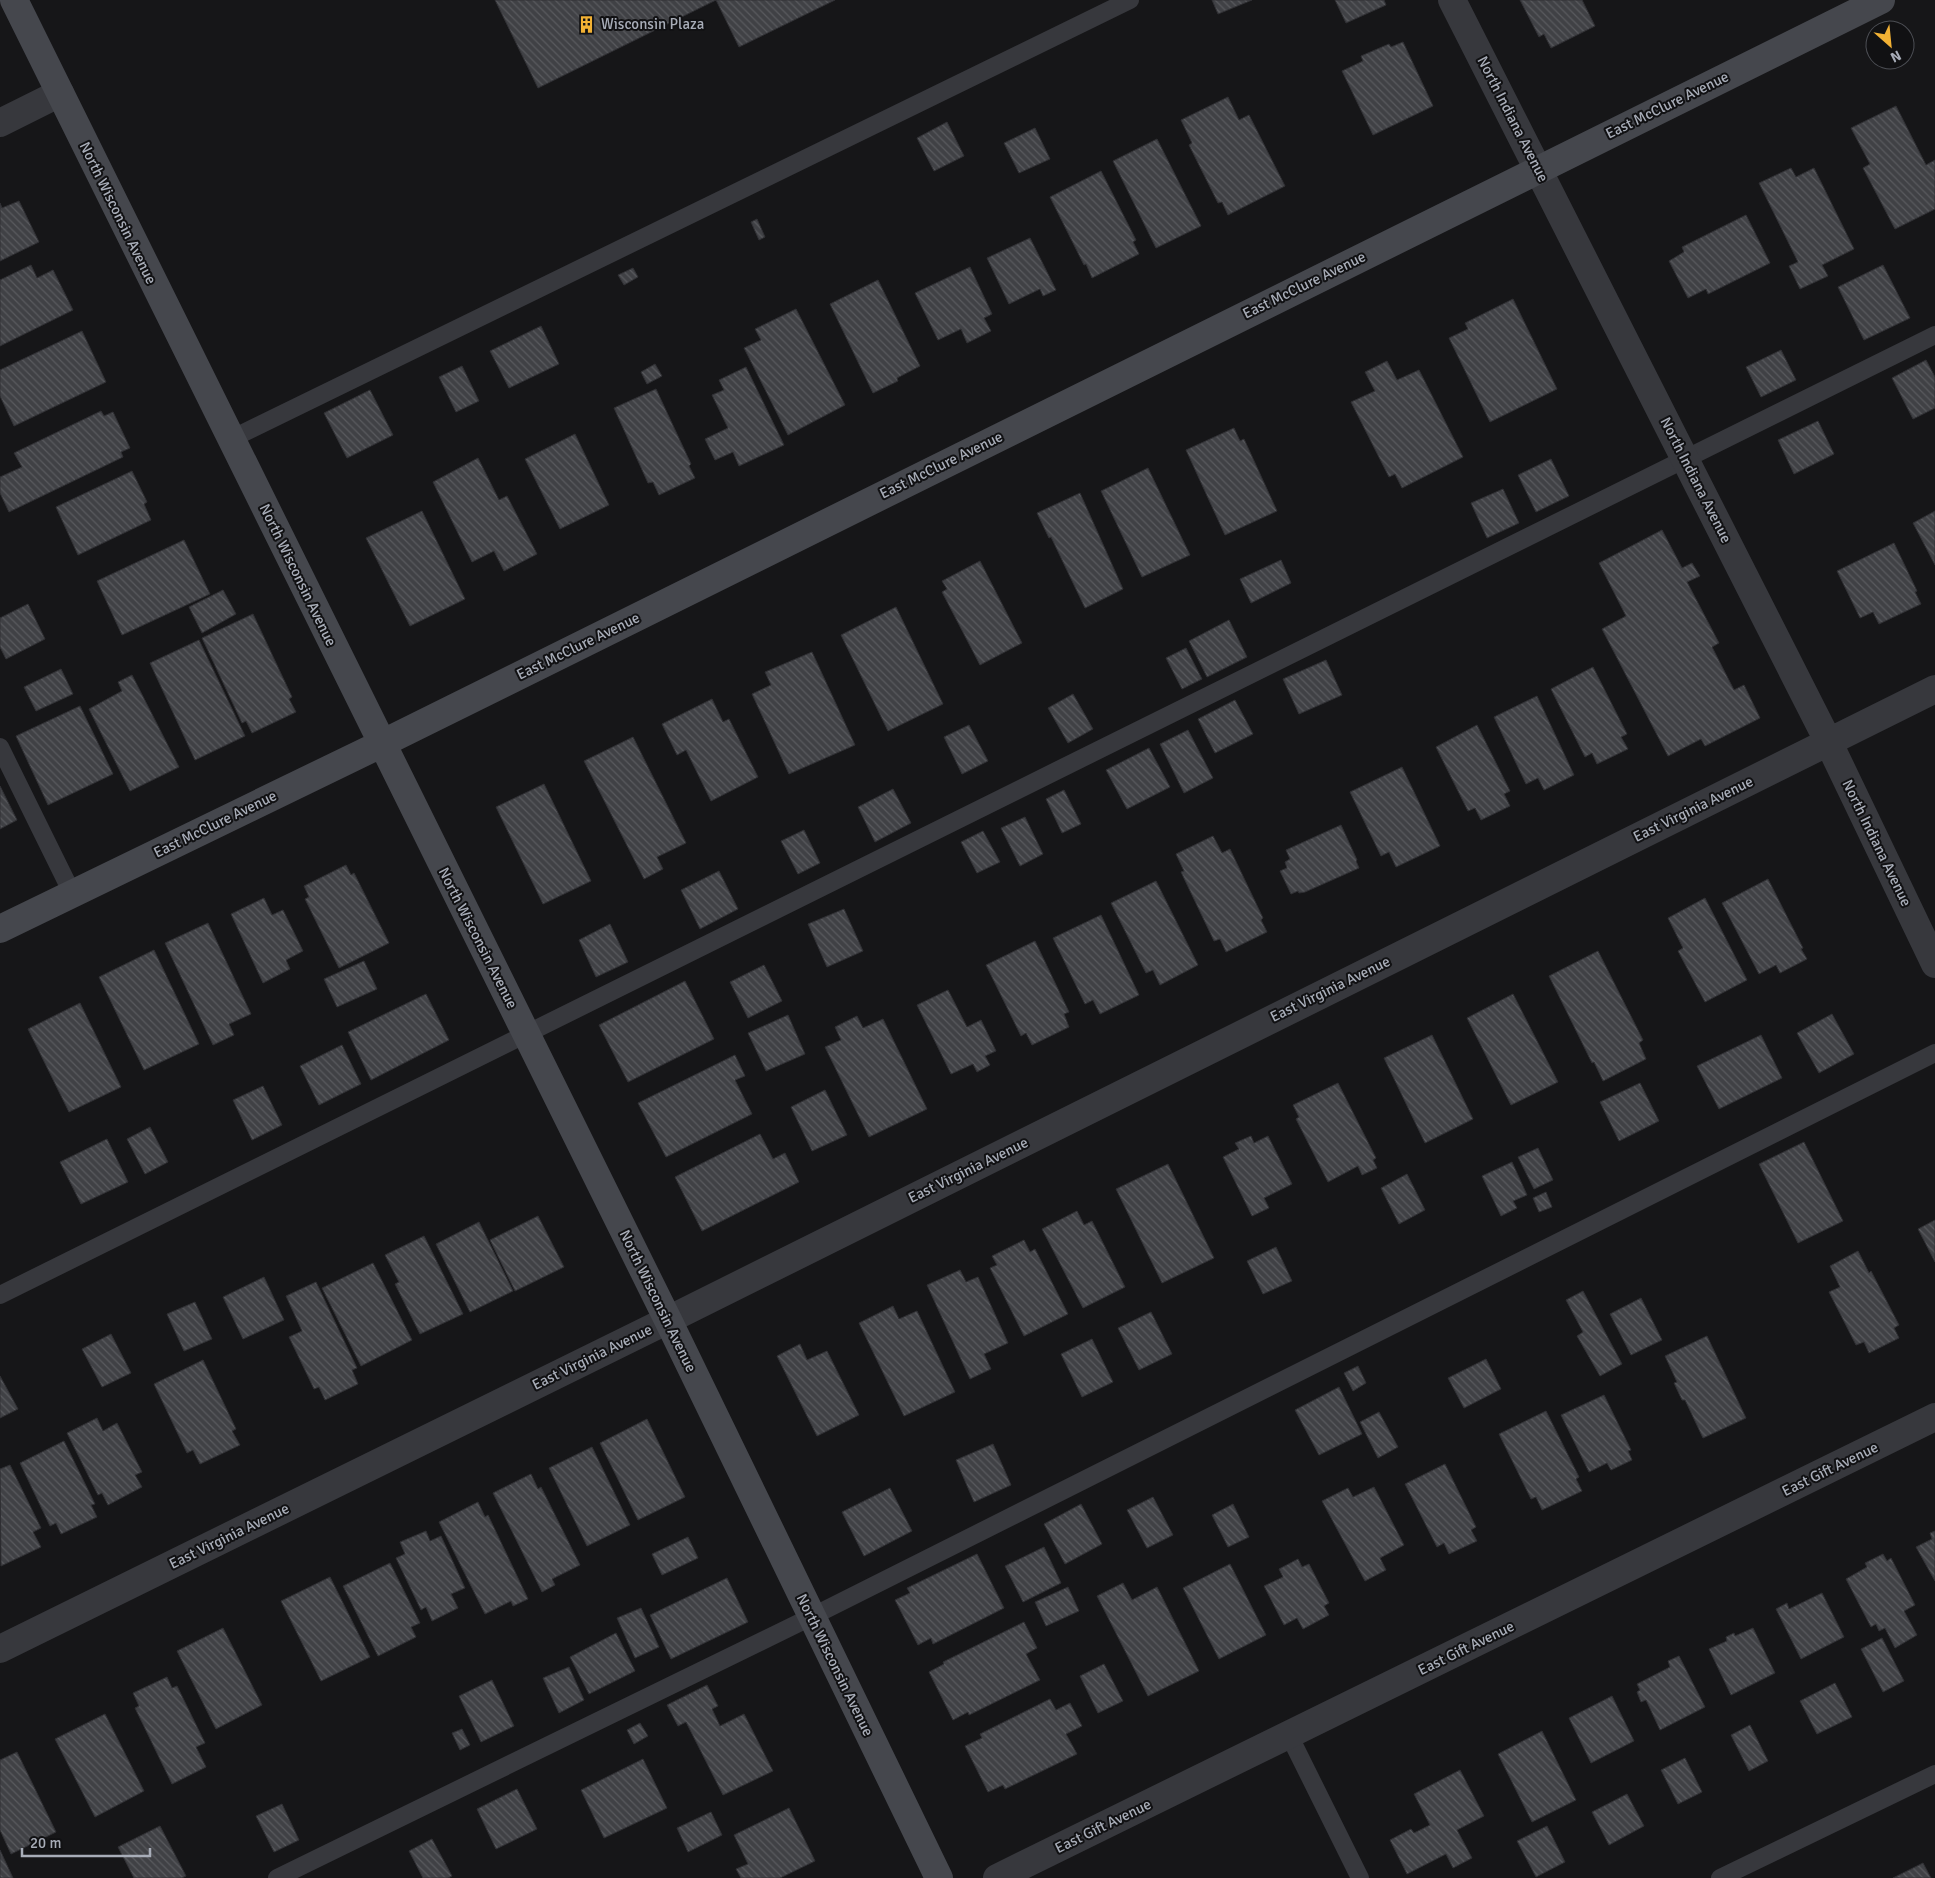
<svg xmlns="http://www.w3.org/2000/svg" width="1935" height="1878" font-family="Signika,sans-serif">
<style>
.building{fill:url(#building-back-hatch);stroke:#303034}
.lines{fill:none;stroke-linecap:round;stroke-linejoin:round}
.lane{stroke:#37383d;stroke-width:18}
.street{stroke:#37383d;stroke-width:28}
.secondary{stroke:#45474d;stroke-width:28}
.labels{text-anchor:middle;stroke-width:4;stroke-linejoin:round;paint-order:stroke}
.poi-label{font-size:15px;fill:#a8adb8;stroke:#111113;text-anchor:start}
.street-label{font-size:15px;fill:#a8adb8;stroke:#111113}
</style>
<defs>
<pattern id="building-back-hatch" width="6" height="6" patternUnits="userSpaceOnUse" patternTransform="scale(1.25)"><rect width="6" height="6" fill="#404145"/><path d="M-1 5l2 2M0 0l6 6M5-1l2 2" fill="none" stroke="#595a5e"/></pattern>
</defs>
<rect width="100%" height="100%" fill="#161618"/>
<!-- building -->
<path class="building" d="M495,0H835L739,47L716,0L538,88Z
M1212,0H1252L1218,14Z
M1335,0H1384L1386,5L1346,23Z
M1520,0H1582L1595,26L1551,48L1544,34L1539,37Z
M1403,42L1433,106L1373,135L1342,71L1363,61L1361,56L1389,44L1391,47Z
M1228,97L1239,120L1249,115L1285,186L1228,215L1222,202L1218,203L1189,145L1192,143L1181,120Z
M1896,106L1926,165L1935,160V209L1895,229L1863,168L1870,164L1851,128Z
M947,122L964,156L934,171L917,138Z
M1035,128L1050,159L1019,173L1004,143Z
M1157,139L1201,226L1156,248L1113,161Z
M1791,168L1796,177L1814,168L1854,249L1822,265L1828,276L1800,289L1789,266L1798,262L1759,183Z
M1101,171L1136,240L1133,242L1139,254L1092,278L1086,264L1084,265L1050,197Z
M19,201L39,242L0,261V203L2,208Z
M1746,215L1770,263L1708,294L1706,289L1688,298L1669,261L1684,252L1682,247Z
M757,219L765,237L759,240L751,222Z
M1030,238L1056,290L1043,296L1040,289L1009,304L987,258Z
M31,265L37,278L53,270L73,310L0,346V280Z
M1883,265L1910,318L1864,340L1838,287Z
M970,267L992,314L984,318L991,331L967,343L961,329L938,340L915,293Z
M633,268L638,277L624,285L618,275Z
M878,280L920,366L897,378L898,381L873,393L830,304Z
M1513,299L1557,389L1490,422L1449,338L1468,329L1465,323Z
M796,309L845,405L788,435L744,348L761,340L755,329Z
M541,326L559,364L509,388L490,351Z
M82,331L106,382L14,426L0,396V370Z
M1781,350L1796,380L1761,397L1746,367Z
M1926,360L1935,377V408L1913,419L1892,378Z
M1387,361L1397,380L1419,370L1463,457L1402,488L1395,474L1389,477L1351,402L1375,391L1365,372Z
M655,364L662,376L647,384L641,372Z
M462,366L479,401L456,412L439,377Z
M746,367L784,445L739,466L733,452L715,460L705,439L728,428L712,395L724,390L719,380Z
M656,389L691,464L689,466L695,478L659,495L653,482L648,483L614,408Z
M370,390L393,435L347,458L324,413Z
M101,411L104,416L113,412L130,448L121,452L123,457L9,512L0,493V477L22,467L14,453Z
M1818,421L1834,454L1794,474L1778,440Z
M1234,428L1240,441L1244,439L1277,511L1225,535L1186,450Z
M575,434L609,505L560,529L525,459Z
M478,458L499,500L507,496L537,554L504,571L494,551L472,562L433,482Z
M1551,459L1569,496L1536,512L1518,475Z
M1148,468L1190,555L1142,577L1101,491Z
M132,471L147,502L144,504L151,520L78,555L56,507Z
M1503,489L1519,523L1487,538L1471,503Z
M1080,493L1123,589L1085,608L1051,537L1049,538L1037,513Z
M422,511L465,599L410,626L366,538Z
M1935,511V565L1913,523Z
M1662,530L1682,568L1692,563L1700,576L1687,582L1719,643L1712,647L1734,690L1744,685L1760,718L1705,746L1701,739L1668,756L1602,629L1626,616L1599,563Z
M184,540L210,594L122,635L97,581Z
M1894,543L1917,591L1915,592L1921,604L1879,624L1873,612L1860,618L1837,571Z
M1281,560L1291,583L1251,603L1240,579Z
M980,561L1022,643L980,665L942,592L947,589L942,581Z
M223,590L236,614L202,633L189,607Z
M28,604L45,639L6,659L0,647V618Z
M896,607L943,704L888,731L841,635Z
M253,614L292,697L289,699L296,712L252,733L246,721L242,723L202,638Z
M1229,620L1247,657L1207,677L1189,641Z
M199,640L245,736L195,760L150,663Z
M1186,648L1202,679L1182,689L1166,658Z
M812,652L855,745L789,774L752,694L771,685L765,672Z
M1326,660L1342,695L1299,714L1283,679Z
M1593,667L1627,734L1621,737L1628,749L1597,764L1592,753L1585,757L1551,689Z
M61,669L73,694L36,711L24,687Z
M132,675L179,767L130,791L89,709L122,691L118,682Z
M1073,694L1093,729L1068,743L1048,708Z
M1537,696L1574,775L1544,790L1538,778L1526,784L1494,717Z
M712,699L723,722L729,719L758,777L711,801L686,750L677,755L662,724Z
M1235,700L1253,734L1215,753L1198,719Z
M80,706L113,774L48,805L16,736Z
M969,725L988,761L962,774L944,737Z
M1477,725L1510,791L1504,794L1510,806L1481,820L1475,808L1468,811L1436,747Z
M1188,730L1213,778L1184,793L1160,744Z
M633,737L686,843L657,857L663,869L644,879L584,761Z
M1149,748L1170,787L1127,809L1106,770Z
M1402,767L1440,846L1396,867L1389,852L1381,856L1350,792Z
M544,784L591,881L543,904L496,807Z
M0,786L17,820L0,829Z
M893,789L911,823L875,842L858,807Z
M1064,790L1081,824L1062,833L1046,799Z
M1025,817L1043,854L1020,866L1001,828Z
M1341,825L1357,860L1356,861L1359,868L1305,892L1299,893L1298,891L1291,894L1280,871L1287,868L1285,862L1290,859L1286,850Z
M804,830L820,863L798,874L781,841Z
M983,831L1000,862L977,873L961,842Z
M1213,836L1222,853L1230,849L1263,918L1261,920L1267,932L1226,952L1220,939L1214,941L1181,872L1184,871L1176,854Z
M346,865L351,875L354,873L389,943L339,968L305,899L309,897L304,886Z
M719,871L738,909L700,929L681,890Z
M1768,879L1803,948L1801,949L1807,959L1780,973L1776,965L1759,974L1722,903Z
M1156,881L1198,965L1160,985L1153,970L1146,973L1111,903Z
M264,898L272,915L283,910L303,951L286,960L290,969L263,983L231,914Z
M1705,898L1747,980L1705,1002L1678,951L1683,948L1668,918Z
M844,909L863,951L827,967L808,924Z
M1101,915L1139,995L1100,1014L1093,1000L1085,1004L1053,938Z
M208,923L251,1014L229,1024L234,1035L213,1045L165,943Z
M610,924L628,962L596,977L579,940Z
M1035,941L1069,1012L1064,1014L1069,1027L1032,1045L1026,1033L1021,1036L986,965Z
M154,950L199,1044L144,1070L99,977Z
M1598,951L1643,1040L1639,1043L1646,1059L1603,1081L1594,1062L1592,1063L1549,976Z
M364,961L377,989L337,1007L324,979Z
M764,965L782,1001L748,1018L730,982Z
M685,981L714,1039L628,1082L599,1025Z
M948,990L967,1027L981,1020L996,1051L985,1056L990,1065L977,1072L973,1064L951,1074L917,1005Z
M426,994L449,1040L371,1080L348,1032Z
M1513,994L1558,1082L1511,1105L1467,1018Z
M80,1003L121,1087L69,1112L28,1029Z
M1832,1014L1854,1054L1819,1073L1797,1033Z
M788,1015L805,1054L766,1071L748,1033Z
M857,1016L863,1028L883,1019L927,1109L869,1137L825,1047L841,1040L835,1027Z
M1432,1035L1473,1119L1425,1143L1384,1058Z
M1761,1035L1782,1078L1719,1109L1697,1066Z
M342,1045L361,1084L319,1105L300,1066Z
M735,1055L745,1076L735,1080L752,1114L666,1157L638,1103Z
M1338,1083L1376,1158L1373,1160L1377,1168L1362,1175L1358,1166L1328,1182L1296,1119L1299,1117L1293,1105Z
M1640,1083L1659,1121L1619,1141L1600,1102Z
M263,1086L282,1125L252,1140L233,1100Z
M825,1090L847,1135L812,1151L791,1107Z
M150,1127L168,1162L145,1174L127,1139Z
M760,1134L773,1159L785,1153L799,1182L702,1231L675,1177Z
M1251,1136L1254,1143L1268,1136L1292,1184L1264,1198L1269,1208L1252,1216L1223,1157L1239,1149L1235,1143Z
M107,1139L128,1182L81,1204L60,1162Z
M1804,1142L1843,1221L1798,1243L1759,1164Z
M1538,1148L1553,1180L1534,1189L1518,1157Z
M1512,1162L1527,1195L1513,1201L1517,1208L1501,1216L1482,1176Z
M1168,1164L1214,1258L1162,1283L1116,1189Z
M1407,1174L1425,1210L1399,1224L1381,1188Z
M1546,1192L1552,1207L1539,1212L1533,1198Z
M1077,1211L1084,1225L1092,1221L1125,1287L1083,1308L1042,1229Z
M538,1216L564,1267L515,1291L490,1240Z
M1935,1220V1262L1918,1229Z
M479,1222L513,1291L470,1312L436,1244Z
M424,1236L463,1314L420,1334L395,1284L399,1282L385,1255Z
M1024,1240L1030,1252L1035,1249L1068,1314L1024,1336L990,1268L997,1265L992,1256Z
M1276,1247L1292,1281L1263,1294L1247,1261Z
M1858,1251L1869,1273L1871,1271L1899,1325L1894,1328L1899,1338L1869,1353L1864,1342L1856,1345L1829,1292L1840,1287L1830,1266Z
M373,1263L412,1340L361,1366L322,1288Z
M960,1270L966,1282L978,1277L1008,1343L984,1354L991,1369L970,1379L927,1285Z
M264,1277L284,1320L243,1339L223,1297Z
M316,1282L357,1368L352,1370L358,1384L325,1400L319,1387L314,1389L289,1337L302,1331L286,1296Z
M1583,1291L1622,1364L1600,1376L1577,1336L1583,1332L1566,1300Z
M1641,1298L1662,1340L1631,1355L1610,1314Z
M195,1302L212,1339L184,1351L167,1314Z
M893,1306L899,1319L917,1311L955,1392L904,1416L859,1323Z
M1151,1312L1172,1354L1139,1370L1118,1328Z
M111,1334L131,1373L102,1387L82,1349Z
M1707,1336L1746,1418L1703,1438L1685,1400H1682L1674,1383L1677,1382L1665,1356Z
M1092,1339L1113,1382L1082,1397L1061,1354Z
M800,1344L807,1360L827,1351L859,1415L817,1436L777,1356Z
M1486,1359L1501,1389L1464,1408L1448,1378Z
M203,1360L236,1429L232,1431L240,1445L200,1464L193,1450L187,1453L154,1384Z
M1358,1366L1366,1383L1353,1391L1344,1373Z
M0,1376L18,1409L0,1418Z
M1339,1387L1362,1434L1319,1455L1295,1410Z
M1604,1395L1631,1450L1628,1451L1632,1460L1611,1470L1607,1463L1589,1472L1561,1415Z
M1546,1411L1579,1477L1576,1479L1582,1491L1542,1510L1536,1497L1531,1499L1499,1434Z
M1379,1412L1398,1447L1378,1458L1360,1422Z
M97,1418L103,1431L117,1423L142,1472L135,1475L142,1487L108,1505L102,1493L98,1495L67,1433Z
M647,1419L685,1497L638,1520L600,1443Z
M64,1441L95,1504L91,1505L97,1517L61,1534L56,1523L50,1526L20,1463Z
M993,1444L1011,1485L974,1502L956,1460Z
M592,1447L630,1525L587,1546L549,1468Z
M1445,1464L1476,1527L1471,1530L1477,1541L1449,1554L1444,1543L1437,1547L1405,1484Z
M10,1465L41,1528L33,1532L41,1547L1,1566L0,1469Z
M531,1474L538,1489L541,1487L580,1565L552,1579L555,1585L542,1592L493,1493Z
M1374,1487L1404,1545L1380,1558L1386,1570L1365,1581L1322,1501L1348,1488L1353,1497Z
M890,1488L912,1531L864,1556L842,1512Z
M1153,1497L1173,1535L1147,1548L1127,1510Z
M478,1502L485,1517L488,1515L528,1599L513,1606L511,1601L485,1614L439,1522Z
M1081,1504L1102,1544L1065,1564L1044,1524Z
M1233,1504L1249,1537L1228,1547L1212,1515Z
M426,1531L430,1541L441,1536L465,1588L451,1594L458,1608L432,1621L426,1607L421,1610L396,1558L405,1554L400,1542Z
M1935,1531V1581L1916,1547L1932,1539L1930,1533Z
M688,1537L698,1558L662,1575L652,1554Z
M1044,1547L1061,1583L1023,1602L1005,1566Z
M977,1554L1004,1608L933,1644L931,1638L918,1645L895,1600L910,1593L907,1588Z
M1883,1554L1887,1561L1891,1558L1915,1605L1904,1611L1917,1635L1895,1648L1885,1628L1879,1631L1876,1624L1871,1627L1846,1579L1867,1567L1865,1563Z
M1298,1559L1302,1567L1309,1564L1329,1603L1324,1606L1329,1615L1303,1629L1297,1618L1284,1625L1264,1586L1283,1577L1279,1569Z
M390,1563L420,1623L411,1627L416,1637L378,1656L343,1586Z
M1230,1564L1266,1635L1219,1659L1183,1588Z
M330,1577L370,1657L321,1681L281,1601Z
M727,1578L748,1622L671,1659L650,1615Z
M1123,1583L1132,1600L1157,1587L1199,1671L1148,1696L1097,1596Z
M1068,1587L1079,1611L1046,1626L1035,1602Z
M1822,1593L1844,1637L1801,1659L1776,1609L1787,1603L1789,1609Z
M641,1608L659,1647L635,1658L617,1618Z
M1024,1622L1037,1648L1026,1654L1040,1680L969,1715L968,1712L953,1720L929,1672L944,1664L943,1662Z
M223,1628L262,1705L216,1729L177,1651Z
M1753,1628L1775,1673L1731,1695L1709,1649L1727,1641L1726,1637L1734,1633L1735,1636Z
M616,1633L635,1671L589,1694L570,1657Z
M1882,1638L1904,1681L1883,1692L1861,1649Z
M1679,1656L1705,1707L1660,1730L1646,1700L1641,1702L1637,1692L1640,1690L1637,1684L1670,1667L1668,1661Z
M1104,1664L1123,1701L1098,1713L1080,1676Z
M569,1667L584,1700L559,1713L543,1678Z
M167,1677L172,1688L177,1686L205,1743L196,1747L206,1767L172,1784L135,1708L139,1706L133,1693Z
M492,1680L514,1726L481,1742L459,1696Z
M1835,1683L1852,1717L1817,1734L1800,1701Z
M707,1685L718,1706L712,1709L720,1726L744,1714L773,1771L723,1795L686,1722L678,1726L667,1705Z
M1612,1696L1634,1741L1591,1763L1569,1718Z
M1050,1699L1056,1710L1070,1703L1082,1726L1066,1734L1077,1754L1005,1789L1003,1785L988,1792L965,1746L982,1738L980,1734Z
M105,1714L144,1791L95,1817L55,1739Z
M640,1723L648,1736L634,1744L627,1730Z
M1750,1725L1768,1761L1749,1771L1731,1735Z
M462,1729L470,1745L460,1750L452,1733Z
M1542,1731L1576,1800L1532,1822L1498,1754Z
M17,1752L56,1832L11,1854L0,1830V1760Z
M1685,1758L1702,1792L1678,1804L1661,1770Z
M643,1759L667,1808L604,1838L581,1790Z
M1460,1770L1484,1816L1457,1830L1472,1858L1453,1868L1446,1854L1407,1874L1390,1840L1411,1829L1414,1833L1430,1825L1414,1794Z
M517,1789L537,1829L496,1849L477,1809Z
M1627,1794L1644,1826L1609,1845L1592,1812Z
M282,1804L299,1840L274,1852L256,1816Z
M789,1808L815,1861L780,1878H741L736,1869L748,1864L734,1835Z
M711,1812L722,1835L688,1852L677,1828Z
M160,1826L186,1876L182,1878H134L118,1847Z
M1547,1826L1565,1862L1536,1877L1517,1841Z
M432,1839L452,1876L448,1878H423L409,1851Z
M0,1850L13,1878H0Z
M1923,1863L1931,1878H1893Z"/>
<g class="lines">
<!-- lane -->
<path class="lane" d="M231,439L1130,0
M0,747L72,893
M0,1295L1935,335
M1289,1735L1360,1878
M277,1878L811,1617L1935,1053
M1720,1878L1935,1774"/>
<!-- street -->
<path class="street" d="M1452,0L1828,741L1935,964
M0,123L60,93
M0,1649L668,1320L1935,689
M997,1878L1935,1417"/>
<!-- secondary -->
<path class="secondary" d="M14,0L668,1320L939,1878
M0,929L381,744L1881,0"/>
</g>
<!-- icons -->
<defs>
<symbol id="building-bare" viewBox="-9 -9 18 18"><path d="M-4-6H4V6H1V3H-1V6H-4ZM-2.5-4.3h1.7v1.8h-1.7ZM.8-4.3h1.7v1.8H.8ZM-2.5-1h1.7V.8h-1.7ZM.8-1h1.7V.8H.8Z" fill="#f2b134" stroke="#111113" stroke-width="2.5" paint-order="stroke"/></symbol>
</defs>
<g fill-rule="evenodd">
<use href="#building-bare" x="574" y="12" width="25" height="25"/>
</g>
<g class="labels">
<!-- poi labels -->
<g class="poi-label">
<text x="601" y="29">Wisconsin Plaza</text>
</g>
<!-- street labels -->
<g class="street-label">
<text transform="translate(1667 105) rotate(-26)" y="5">East McClure Avenue</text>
<text transform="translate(1513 119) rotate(63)" y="5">North Indiana Avenue</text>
<text transform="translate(118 213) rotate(64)" y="5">North Wisconsin Avenue</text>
<text transform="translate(1304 285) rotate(-26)" y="5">East McClure Avenue</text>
<text transform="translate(941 465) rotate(-26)" y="5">East McClure Avenue</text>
<text transform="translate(1696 480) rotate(63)" y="5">North Indiana Avenue</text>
<text transform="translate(298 575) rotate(64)" y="5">North Wisconsin Avenue</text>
<text transform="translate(578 646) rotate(-26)" y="5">East McClure Avenue</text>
<text transform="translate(1693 809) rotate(-26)" y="5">East Virginia Avenue</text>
<text transform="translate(215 824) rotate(-26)" y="5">East McClure Avenue</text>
<text transform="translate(1877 843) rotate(64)" y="5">North Indiana Avenue</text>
<text transform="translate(478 938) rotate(63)" y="5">North Wisconsin Avenue</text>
<text transform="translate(1330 989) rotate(-26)" y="5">East Virginia Avenue</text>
<text transform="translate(968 1170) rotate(-26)" y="5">East Virginia Avenue</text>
<text transform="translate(658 1301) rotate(64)" y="5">North Wisconsin Avenue</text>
<text transform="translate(592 1357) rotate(-26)" y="5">East Virginia Avenue</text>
<text transform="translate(1830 1469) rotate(-26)" y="5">East Gift Avenue</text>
<text transform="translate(229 1536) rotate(-26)" y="5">East Virginia Avenue</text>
<text transform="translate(1466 1648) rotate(-26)" y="5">East Gift Avenue</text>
<text transform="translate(835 1665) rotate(64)" y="5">North Wisconsin Avenue</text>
<text transform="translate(1103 1826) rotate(-26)" y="5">East Gift Avenue</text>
</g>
</g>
<!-- north arrow -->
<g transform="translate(1890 45) rotate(153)"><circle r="24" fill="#111113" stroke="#4d4f55"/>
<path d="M0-4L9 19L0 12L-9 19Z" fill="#f2b134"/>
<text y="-8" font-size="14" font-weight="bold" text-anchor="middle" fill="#a8adb8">N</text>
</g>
<!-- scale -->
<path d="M22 1848v8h128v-8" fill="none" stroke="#a8adb8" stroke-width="2.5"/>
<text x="30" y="1848" font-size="15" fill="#a8adb8" stroke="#111113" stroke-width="4" paint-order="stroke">20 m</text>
</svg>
